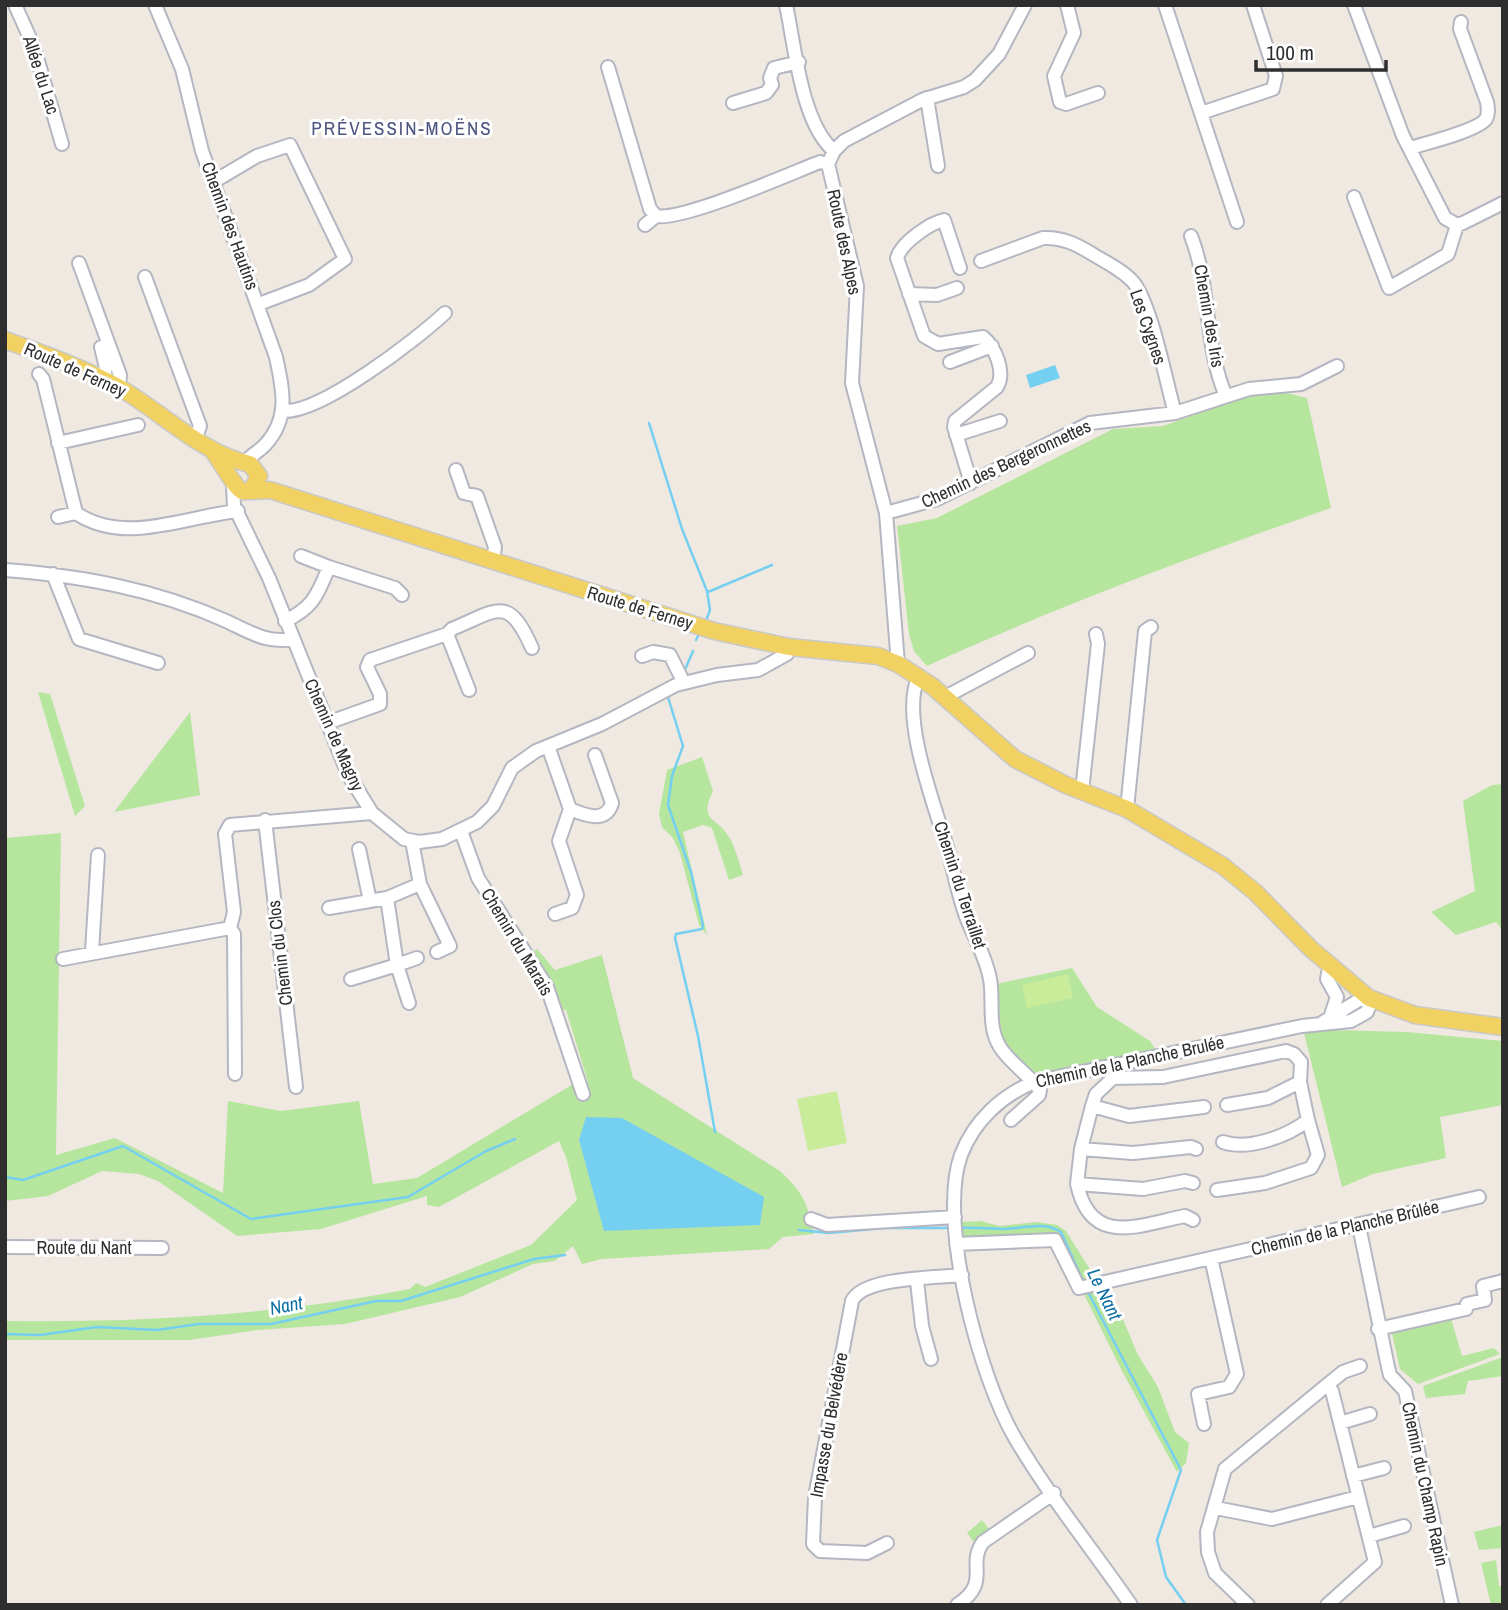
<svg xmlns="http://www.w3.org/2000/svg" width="1508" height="1610" font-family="'Archivo Narrow',sans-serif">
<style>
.green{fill:#b6e59e}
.pitch{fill:#c9ec9a}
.water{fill:#75cff0}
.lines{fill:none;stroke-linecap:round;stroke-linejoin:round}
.stream{stroke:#75cff0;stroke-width:2.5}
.minor-casing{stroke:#b4b7c1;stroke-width:16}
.major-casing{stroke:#c9c9c9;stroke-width:19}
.minor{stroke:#fff;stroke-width:12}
.major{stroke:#f2d163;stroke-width:16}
.labels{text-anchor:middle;stroke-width:6;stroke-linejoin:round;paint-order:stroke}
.street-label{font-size:18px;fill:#2e2e2e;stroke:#fff}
.neighbourhood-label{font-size:19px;letter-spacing:2px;fill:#4d5680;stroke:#fff}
.water-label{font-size:19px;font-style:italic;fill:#0d6fa3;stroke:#fff}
</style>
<rect width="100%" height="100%" fill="#efe9e1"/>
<!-- green -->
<path class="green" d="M1287,393L1307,398L1331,508C1194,556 1058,606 927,666L914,651L909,634L897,526L937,518L1113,429L1163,426L1245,397Z
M38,692L50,694L85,806L75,816Z
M190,712L200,795L114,812Z
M702,757L713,791C698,822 717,816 729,837C736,848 739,863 743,875L729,880L712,828L703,825L683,832L707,935L699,925L680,853L673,838L662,827L659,814L667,770Z
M1503,784V931L1496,922L1456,935L1431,912L1475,891L1463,801L1492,785Z
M61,833L56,1155L115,1138L223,1193L228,1101L281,1111L359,1101L373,1184L417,1178L575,1083L588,1082L566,1010H549L538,986L519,961L537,949L555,970L602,955L633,1078L780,1171C804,1193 807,1203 814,1234L783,1237L769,1249L602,1259L582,1264L573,1246L555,1261L533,1264L460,1297L345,1324L258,1330L189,1340H5V1321C141,1323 276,1315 410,1289L416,1283L425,1287L531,1245L577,1200L566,1157L559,1141L439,1207L427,1205V1196L321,1229L237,1236L158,1181L139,1174L102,1171L48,1196L5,1201V838Z
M1072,968L1097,1007L1150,1041L1159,1055L1049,1071L1041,1076C995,1048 1002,1033 996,984Z
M1331,1030L1407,1032L1503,1041V1105L1440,1117L1446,1158L1373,1174L1342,1187L1304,1033Z
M981,1221L999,1226L1037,1222L1057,1225L1066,1231L1089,1268L1100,1276L1117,1314L1122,1317L1138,1355L1158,1387L1175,1432L1189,1443L1186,1463L1177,1472L1121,1369L1072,1270L1046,1236H962L960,1222Z
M1450,1315L1462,1356L1494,1348L1500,1354L1418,1384L1400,1369L1391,1329Z
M1503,1357V1376L1468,1381L1465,1394L1426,1398L1423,1386Z
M982,1520L989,1529L974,1542L967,1533Z
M1503,1525V1548L1479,1550L1474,1532Z
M1496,1560L1499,1586H1503V1605H1491L1481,1563Z"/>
<!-- pitch -->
<path class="pitch" d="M1068,974L1073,998L1027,1008L1022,985Z
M837,1091L847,1143L808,1151L797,1099Z"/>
<!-- water -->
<path class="water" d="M1055,365L1060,378L1030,388L1026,375Z
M586,1117L622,1118L764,1197L760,1225L604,1231L579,1140Z"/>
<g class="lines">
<!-- stream -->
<path class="stream" d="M649,423L682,529L707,591L710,610L707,618
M708,592L772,565
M696,640L698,636
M684,672L693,651
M667,694L683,746L672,776L668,805L691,872L703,925L702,929L676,934L675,938L698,1036L715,1132
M5,1177L23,1180L123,1146L251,1219L408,1197L486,1151L515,1139
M959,1228C974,1227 990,1229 1005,1229C1025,1228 1044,1221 1061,1232L1083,1281
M799,1230L829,1233L885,1228H952
M1087,1290L1181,1470L1157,1540L1166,1577L1186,1605
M5,1334L40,1335L97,1327L157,1330L199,1324H271L376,1301H401L534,1259L565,1255"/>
<defs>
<path id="minor" d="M155,5L182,69L202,151L276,357C283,390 290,418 265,445C258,452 250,456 244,463
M786,5C795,46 801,123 834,151
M1067,5L1074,33L1054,76L1060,102L1066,104L1098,93
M1165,5L1237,222
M1354,5L1403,136L1445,218L1457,225L1463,223L1503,203
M16,7L34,47L62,144
M608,67L650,209L656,216
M927,98L938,166
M733,103L766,93L772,85L770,78L774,68L799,62
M1201,113L1273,89L1276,76L1253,5
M1410,148C1426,143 1477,131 1486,119C1489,113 1488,108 1487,102L1460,29L1461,22
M213,182L257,156L290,145L345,259L309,285L259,304
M1354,197L1389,288L1448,254L1457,225
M645,225L656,216C683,221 789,174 820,162L828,164
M1191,236C1211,287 1204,346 1226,396
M981,261L1043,238C1063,237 1078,245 1094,255C1107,263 1124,271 1134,283C1152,307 1166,382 1175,413
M79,263L120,375L119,388
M960,268L944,220C930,223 901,243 897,258L924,336L938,344L983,337C995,347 1006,372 997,387L955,421L954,427L971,483
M145,277L200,426L196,438
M909,294L937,295L957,288
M101,347L106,368L103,379
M950,362L992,346
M39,374L43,379L76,513C125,546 186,516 238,511
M284,411C321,413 416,340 445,313
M956,435L1000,421
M58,443L138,425
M456,470L464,493L477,496L495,547L493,562
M233,486L234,506L269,578L348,774L372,813L404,839L419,842L442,839L477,822L493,806L512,768L536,751L602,724L676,685L717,675L758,670L787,654L789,647
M886,513L937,499L1090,423L1175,413L1249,389L1301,384L1337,366
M58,517L76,513
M301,556L329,567
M5,570C82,576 155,589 226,621C248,631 267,644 292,639
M53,574L79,639L158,663
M285,621C314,607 317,595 329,567L395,588L402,595
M447,634L469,690
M642,656L653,652L670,655L684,683
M898,664L886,513L852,383L857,286L828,164L834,151L844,141L922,100L964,87L975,80L999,54L1025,5
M919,676C899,715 935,806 947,847C954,871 958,896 967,919C975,939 986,957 990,979C994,1000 987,1027 1000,1047C1009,1062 1028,1074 1040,1090L1039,1095L1011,1120
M945,697L1028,653
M327,723L380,704V694L367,667L370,660L447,634L452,629C498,610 508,594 532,648
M548,746L570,809L559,841L577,895L572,908L555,914
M1082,791L1098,644L1096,634
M570,809C584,815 606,824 612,803L595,755
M1127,809L1145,631L1151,627
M265,820L296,1087
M461,831L478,878L547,987L583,1094
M359,849L370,901
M420,884L450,946L437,952
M329,908L387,898L420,884L412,841
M230,928L234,934L235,1074
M92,951L98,855
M63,959L230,928L234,912L225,834L230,825L372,813
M1328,973L1327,979L1337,997L1330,1018
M351,979L397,965L387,898
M409,1003L397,965L417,958
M1092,1106L1081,1149L1133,1153L1191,1147L1196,1149
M1204,1107L1129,1116L1092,1106L1096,1094L1113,1078L1163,1077L1286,1051L1294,1054L1301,1062L1300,1082L1268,1098L1227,1105
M1223,1142C1248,1151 1288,1136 1308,1120L1300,1082
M1081,1149L1077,1184L1143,1189L1185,1181L1193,1183
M1077,1184C1091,1248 1139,1225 1185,1216L1193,1220
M1217,1190L1265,1183L1311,1168L1318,1155L1308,1120
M811,1219L827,1225L955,1217
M1359,1226L1388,1367L1390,1375L1405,1391L1452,1605
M956,1244L1055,1240L1079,1288L1479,1197
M5,1247L162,1248
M917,1281L922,1326L931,1359
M1378,1329L1466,1309L1467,1304L1485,1300L1483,1286L1503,1281
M1340,1423L1370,1414
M1204,1424L1198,1394L1229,1387L1237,1374L1211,1258
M1353,1476L1384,1468
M1216,1508L1272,1519L1358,1497
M1369,1536L1404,1526
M887,1543L867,1553L820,1551L813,1544L815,1497L852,1301C863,1277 935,1278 962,1275
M957,1605C992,1582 966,1565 983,1542L1054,1493
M1131,1605C1093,1550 1049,1496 1015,1438C980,1379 937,1221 961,1155C974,1121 1001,1096 1034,1082L1302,1026L1351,1021L1367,1012L1371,1001L1369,998L1359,1000L1323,1022
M1248,1605L1215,1573L1208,1552L1207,1532L1225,1469L1327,1385
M1327,1605L1375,1562L1332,1391L1327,1385L1343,1372L1360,1366"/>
<path id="major" d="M5,340C44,354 84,368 120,388C163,413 202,454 250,464L259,476L252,489
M212,450C219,458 236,490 242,491C250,492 261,490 270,490L714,631L789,647L878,656L898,664L932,686L1015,759L1066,785L1127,809L1223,866L1255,892L1311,949L1369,998L1415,1015L1503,1027"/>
</defs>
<!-- minor casing -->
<use href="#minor" class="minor-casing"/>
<!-- major casing -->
<use href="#major" class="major-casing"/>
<!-- minor -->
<use href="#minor" class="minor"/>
<!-- major -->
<use href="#major" class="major"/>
</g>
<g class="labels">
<!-- street labels -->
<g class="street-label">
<text transform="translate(41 75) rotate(72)" y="6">Allée du Lac</text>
<text transform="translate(230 226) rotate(70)" y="6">Chemin des Hautins</text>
<text transform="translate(844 242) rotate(78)" y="6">Route des Alpes</text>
<text transform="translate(1209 316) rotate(80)" y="6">Chemin des Iris</text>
<text transform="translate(1148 327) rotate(71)" y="6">Les Cygnes</text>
<text transform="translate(75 370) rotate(24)" y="6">Route de Ferney</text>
<text transform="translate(1006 464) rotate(-25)" y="6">Chemin des Bergeronnettes</text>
<text transform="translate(640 608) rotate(17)" y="6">Route de Ferney</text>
<text transform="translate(334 735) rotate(66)" y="6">Chemin de Magny</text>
<text transform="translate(960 885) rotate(72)" y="6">Chemin du Terraillet</text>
<text transform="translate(517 942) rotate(59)" y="6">Chemin du Marais</text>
<text transform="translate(280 953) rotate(-97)" y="6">Chemin du Clos</text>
<text transform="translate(1130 1062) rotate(-12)" y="6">Chemin de la Planche Brulée</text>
<text transform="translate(1345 1228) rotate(-13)" y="6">Chemin de la Planche Brûlée</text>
<text x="84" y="1254">Route du Nant</text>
<text transform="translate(829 1425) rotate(-80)" y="6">Impasse du Belvédère</text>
<text transform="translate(1425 1484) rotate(78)" y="6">Chemin du Champ Rapin</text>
</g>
<!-- neighbourhood labels -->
<g class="neighbourhood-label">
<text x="402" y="135">PRÉVESSIN-MOËNS</text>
</g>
<!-- water labels -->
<g class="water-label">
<text transform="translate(1105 1294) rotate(64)" y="7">Le Nant</text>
<text transform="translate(286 1305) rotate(-11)" y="7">Nant</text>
</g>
</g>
<!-- border -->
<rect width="1508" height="1610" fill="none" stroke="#2e2e2e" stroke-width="14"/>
<!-- scale -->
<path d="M1256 60v10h130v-10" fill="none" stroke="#2e2e2e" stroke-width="3.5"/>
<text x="1266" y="60" font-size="21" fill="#2e2e2e" stroke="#ffffff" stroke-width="5" paint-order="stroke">100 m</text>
</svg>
